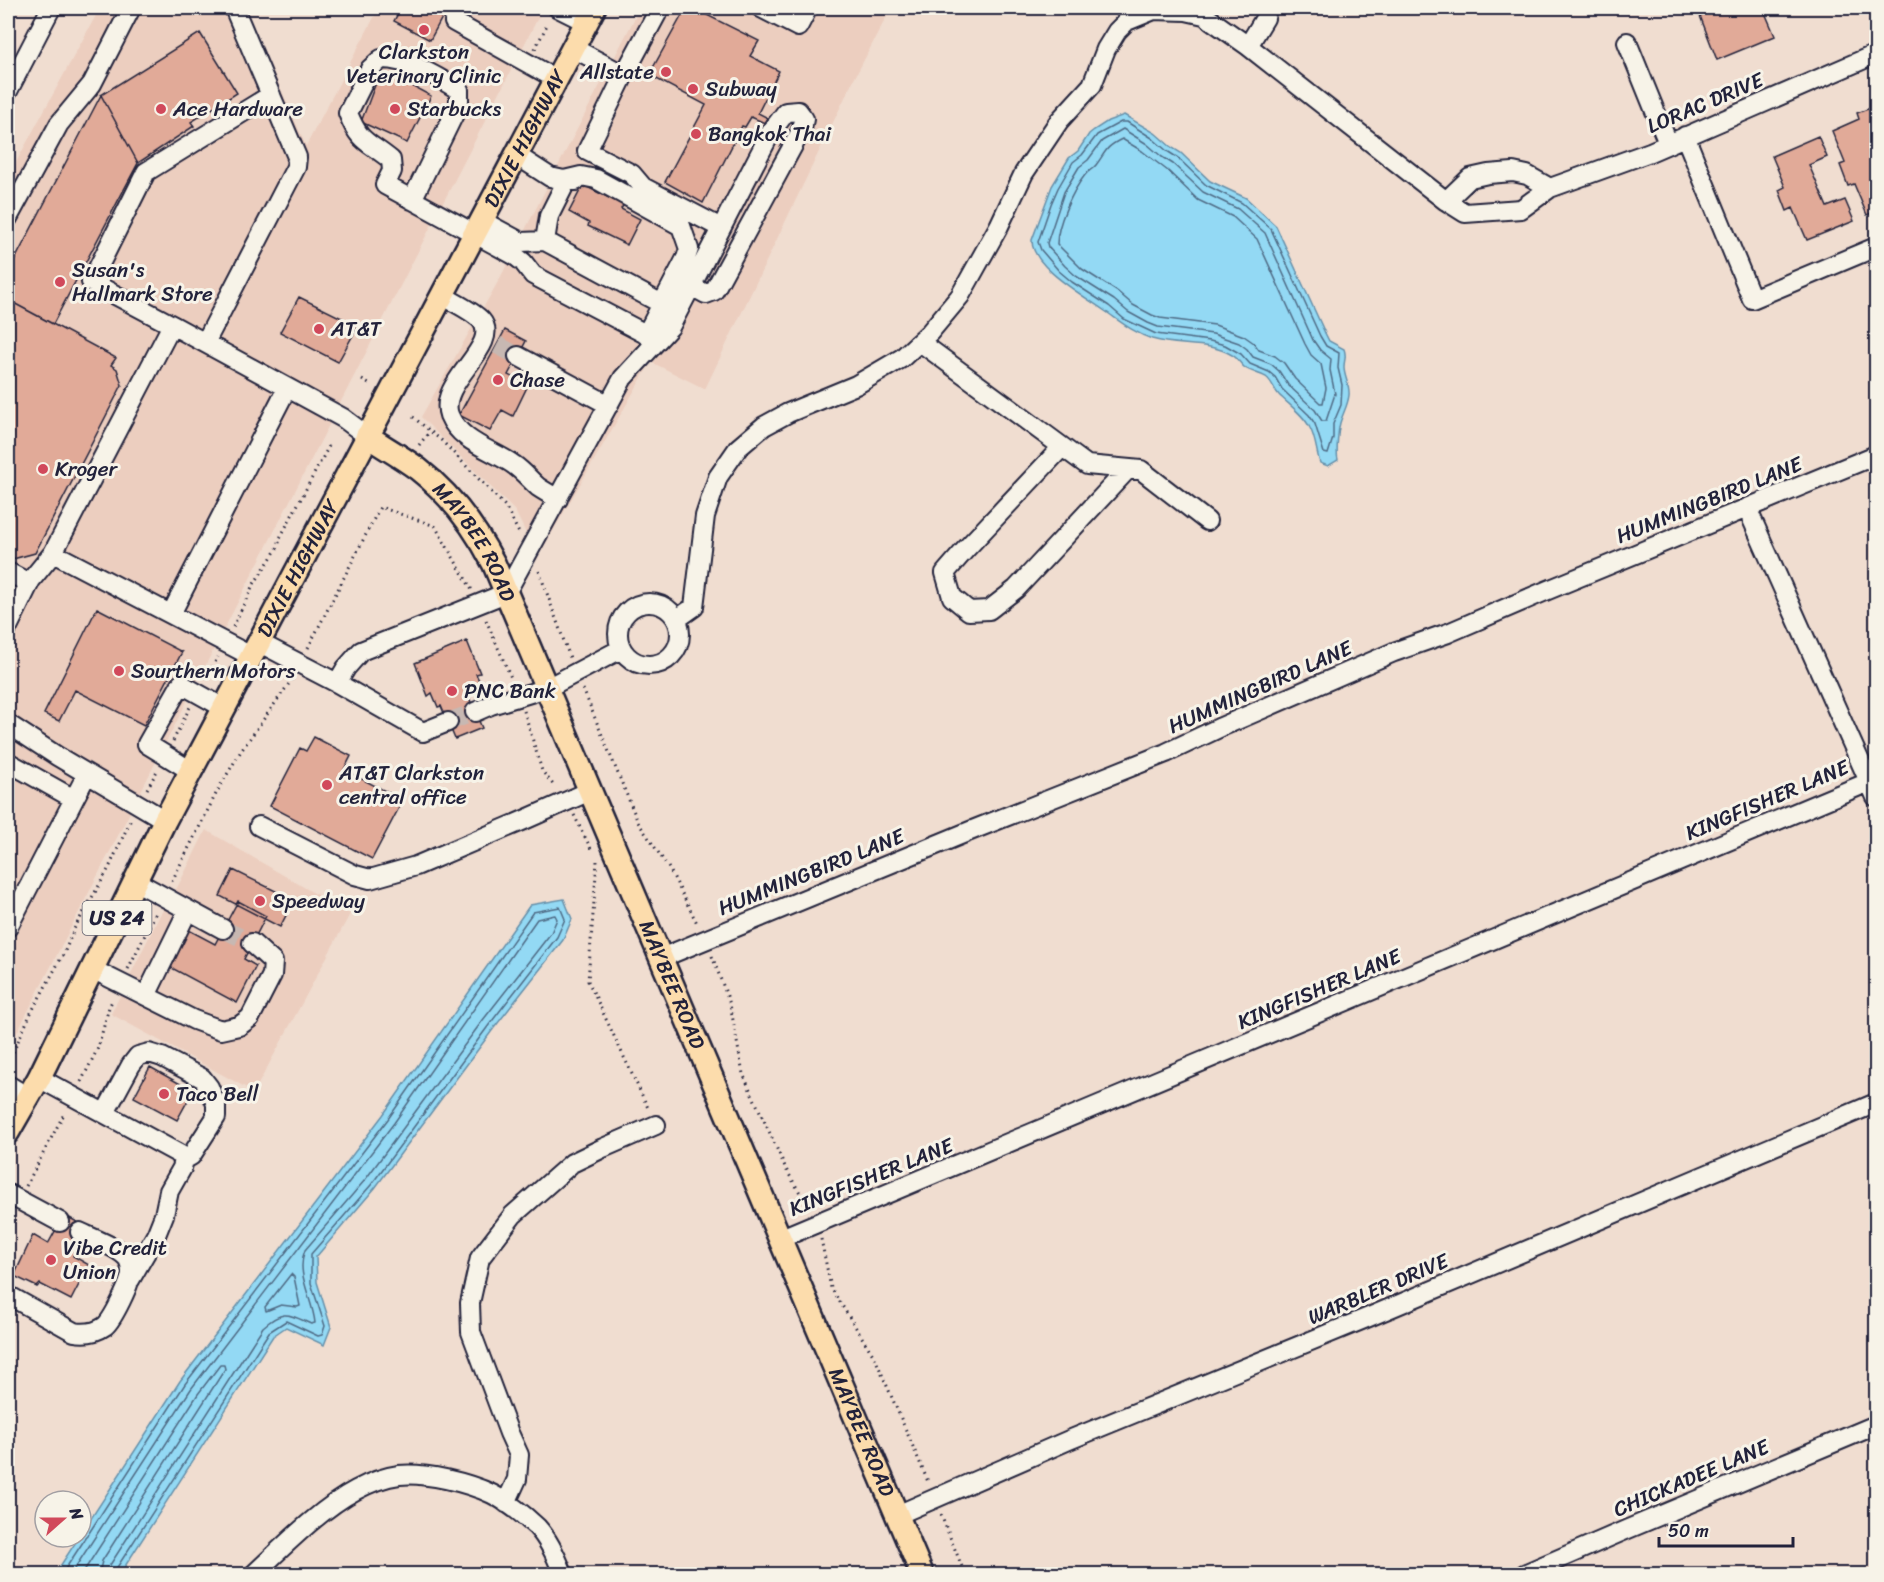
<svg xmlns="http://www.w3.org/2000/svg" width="1884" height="1582" font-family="Sriracha,sans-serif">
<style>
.built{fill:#eccebf}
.water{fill:#93d9f4;stroke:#6690aa;stroke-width:1.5}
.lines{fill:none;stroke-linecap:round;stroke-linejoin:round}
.shore{stroke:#4f6b85;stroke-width:1.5}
.building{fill:#e1aa98;stroke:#22223b;stroke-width:1.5}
.minor-tunnel{stroke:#c7b8b2;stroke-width:18;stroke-dasharray:18 9;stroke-linecap:butt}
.minor-casing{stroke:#22223b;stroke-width:22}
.major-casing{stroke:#22223b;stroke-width:27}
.path{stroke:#22223b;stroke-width:3;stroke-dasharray:1.5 4.5;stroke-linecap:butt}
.minor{stroke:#f7f3e8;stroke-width:18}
.major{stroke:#fcdcac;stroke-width:22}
.poi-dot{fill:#d1495b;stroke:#f7f3e8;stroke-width:2}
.labels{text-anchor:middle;stroke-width:6;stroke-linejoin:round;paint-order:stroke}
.shield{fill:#f7f3e8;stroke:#62616f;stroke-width:1.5}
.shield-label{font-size:20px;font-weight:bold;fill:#22223b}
.poi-label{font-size:21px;fill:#22223b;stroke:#f7f3e8;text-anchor:start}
.street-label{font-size:21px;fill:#22223b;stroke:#f7f3e8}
</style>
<rect width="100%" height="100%" fill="#f0ddd0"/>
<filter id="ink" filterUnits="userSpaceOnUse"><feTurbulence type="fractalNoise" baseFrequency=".0167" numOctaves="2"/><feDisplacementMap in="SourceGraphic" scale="12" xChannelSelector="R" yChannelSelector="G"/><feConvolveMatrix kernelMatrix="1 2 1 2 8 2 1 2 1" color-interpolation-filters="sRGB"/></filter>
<g filter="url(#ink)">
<!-- built -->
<path class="built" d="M100,8H245L306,146L379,8H543L8,1050V177Z
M640,8H891L850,87L705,389L651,362L542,550L526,533L515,511L421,417L499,280Z
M206,830L350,914L254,1092L111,1014L160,915L178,886Z"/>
<!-- water -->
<path class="water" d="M1124,115L1155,133L1171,147L1181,153L1210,181L1246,198L1276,226L1325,333L1329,341L1344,349C1347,357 1344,359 1344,367C1344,377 1350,385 1349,395C1348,405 1343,413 1340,423C1338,430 1336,453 1338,460L1328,466L1320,463C1316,451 1316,439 1310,428C1304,415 1289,405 1279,395C1274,390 1272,381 1266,377C1259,373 1251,372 1245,368C1240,364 1238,358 1232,355C1209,341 1178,347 1152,339C1134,333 1121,322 1105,311C1086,297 1031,267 1032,240L1052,186L1069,158L1078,151L1089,134L1094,130L1108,121Z
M564,899L572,919L563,940L494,1028L375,1188L316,1257L317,1282L331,1327L324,1345L286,1327L273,1336L120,1574H55L79,1537H81V1534L180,1381L383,1115L530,905Z"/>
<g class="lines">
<!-- shore -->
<path class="shore" d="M1121,122H1127L1152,138L1167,151L1178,158L1206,185L1242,203L1271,229L1320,336L1326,346L1339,353L1338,368L1342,385L1341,405L1333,424V438L1328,454L1324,453L1315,424L1309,415L1282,389L1275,377L1269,372L1250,364L1241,354L1225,345L1210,341L1156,334L1124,319L1109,306L1072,282L1059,271L1041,250L1038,242L1051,204L1058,188L1073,162L1082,155L1097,135Z
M1123,129L1147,144L1162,157L1173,164L1203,192L1238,209L1265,233L1313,340L1320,350L1331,359L1330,370L1335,394L1326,421H1322L1315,410L1288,385L1279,371L1271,364L1253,357L1247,349L1239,343L1213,334L1158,327L1148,323L1128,312L1114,300L1076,276L1065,266L1048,247L1047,243L1064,192L1079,167L1088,160L1102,141Z
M1122,139L1142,151L1168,171L1198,200L1233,217L1257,239L1305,344L1311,355L1321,364L1326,388L1323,403H1320L1295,379L1284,363L1275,356L1259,350L1254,343L1244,336L1215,325L1160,318L1152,315L1133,305L1118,292L1082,269L1057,244C1057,224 1073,190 1085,175C1088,171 1093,169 1096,165C1106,152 1105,147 1122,139Z
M291,1274L294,1277L300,1306L297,1307L281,1305L266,1311L265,1307Z
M62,1574L83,1542L85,1537L89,1533L185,1384L388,1119L533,912L560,907L565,919L557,937L489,1025L371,1185L311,1254V1283L325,1326L322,1335L318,1336L286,1321L269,1332L116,1569L115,1574
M71,1574L191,1389L394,1123L537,919L555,915L557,919L551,933L483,1020L365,1180L305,1250C295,1274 313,1299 315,1323L311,1324C288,1314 284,1309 263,1327L110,1565L108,1574
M82,1574L198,1394L220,1365H224L225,1369L102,1561L99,1574"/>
</g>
<!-- building -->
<path class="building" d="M401,8H436L445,12L430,40L394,21Z
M686,8H693L759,41L750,56L779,71L758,113L768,118L765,123L751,117L745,127L742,126L703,203L665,182L706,105L649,75Z
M1697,8H1763L1775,36L1717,60Z
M200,33L237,93L191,122L194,126L138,163L101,95Z
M392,75L431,96L407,143L361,122L377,80Z
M101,95L138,163L53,324L8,300V273Z
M1876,106V211L1867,215L1854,184L1848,186L1840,165L1845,163L1832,131L1859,119L1857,113Z
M1818,136L1827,157L1809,165L1827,207L1845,200L1854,221L1807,240L1793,208L1787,211L1779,190L1785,187L1772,156Z
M583,185L613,200L615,199L624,204L621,209L640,219L627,245L588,226L589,223L569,212Z
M299,297L358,326L338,362L280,332Z
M8,300L116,358L111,365L117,369L122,385L35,553L13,559L8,567Z
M505,330L526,341L508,375L528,385L513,416L502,410L490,431L459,415Z
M97,608L182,652L144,725L75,690L59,721L44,714Z
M467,641L480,673L476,674L483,689L468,695L482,728L455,739L441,706L438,707L432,693L428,696L415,663Z
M314,737L351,756L344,770L403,800L372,859L270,806L300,748L306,751Z
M233,870L294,900L280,927L220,896Z
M238,901L266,916L244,959L256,966L237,1003L168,966L187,929L215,944Z
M150,1067L193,1091L177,1120L134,1097Z
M64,1215L83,1225L73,1244L77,1246L73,1256L89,1265L71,1300L40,1284L37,1287L14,1276L33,1235L48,1244Z"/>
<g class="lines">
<!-- minor-tunnel -->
<path class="minor-tunnel" d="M497,345L518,356
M448,722L475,712
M223,929L252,943"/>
<defs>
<path id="minor" d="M558,8L586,22
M761,8L798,27L808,8
M454,22L556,79
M1627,42L1668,143
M1248,46L1265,18L1267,8
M573,48L624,75L660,8
M624,75L587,151L632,174L643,187L721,228
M8,91L51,8
M1685,136L1752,299L1876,247
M516,155L550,177L564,180L581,176L596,179L681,226L689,249L686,258L662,304
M412,200L459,104V90C436,76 408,59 381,59L370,69L348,113C360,144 368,141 391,160L392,171L385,185L514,255L523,262L533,275L657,340
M1446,201L1470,178L1488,174L1513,172L1527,175L1550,188
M8,218L59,124L92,84L131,8
M482,221L521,242L545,241L549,216L565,184L564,180L576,181
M545,241L662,304L646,335
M442,295C453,302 473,311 481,320C503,345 437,382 449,415C460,442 493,450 514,465C523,471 530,480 538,487C544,491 551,495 558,499
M172,325L91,282L146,172L271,95
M920,342L1087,465L1141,470L1207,521
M205,343L296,167L297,157L234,8
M518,356L609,405
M1062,447L965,550L945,573L952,597L969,611L989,610L1016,589L1128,469
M1747,508L1876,797
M53,553L251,656
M8,572L29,583
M618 634a31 31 0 1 1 62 0a31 31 0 1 1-62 0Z
M171,614L287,388
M677,619L694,607L705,516L718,477L738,448L764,426L788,413L856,385L902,358L930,332L960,296L999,226L1024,173L1059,121L1092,85L1106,49L1117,31L1127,21L1154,10L1186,11L1204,15L1248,46L1446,201L1465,213L1521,209L1550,188L1650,152L1876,54
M8,627L31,580L53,553L172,325L343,418L367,436
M258,642L337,683L346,668L361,651L506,593L623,378L670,327L771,132L786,112L798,111L804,119L802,129L714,291L706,294L691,286
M337,683L423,732L448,722
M475,712L491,705L547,688L621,649
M8,724L57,756L165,820
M8,762L74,799
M191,771L147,744L181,684L224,708
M259,826L355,875L370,879L416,866L522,821L590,791
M135,881L223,929
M8,927L87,774
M661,958L970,831L1166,753L1221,727L1394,652L1448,633L1548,590L1876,455
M92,969L194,1020L221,1030L239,1026L250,1018L272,975L273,962L252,943
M146,996L188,910
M39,1078L181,1155L184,1160L182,1168L169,1191L164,1215L156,1235L130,1280
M8,1085L28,1097
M105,1113L131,1065L138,1056L149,1053L162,1057L202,1078L209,1087L216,1104V1117L191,1156L184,1160
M8,1194L60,1222
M779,1239L1876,779
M8,1295L74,1332C85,1334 95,1333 105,1326C113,1319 131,1283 131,1272C131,1268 130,1263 128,1259C120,1248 92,1238 80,1232
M506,1503L517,1479L519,1455L509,1433L471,1332L470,1303L480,1258L513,1215L572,1163L603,1148L656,1125
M897,1515L1069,1440L1369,1317L1876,1103
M254,1574C283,1547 320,1509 356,1490C369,1483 384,1477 399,1475C425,1472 469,1483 492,1494C508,1502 524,1515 537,1527C549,1540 557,1558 563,1574
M1524,1574L1628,1529L1876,1425"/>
<g id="major">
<path id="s1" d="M367,436C384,447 402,457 418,469C450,494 476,529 494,564L922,1574"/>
<path id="s2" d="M8,1132L39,1078L165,820L594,8"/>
</g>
</defs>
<!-- minor casing -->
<use href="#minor" class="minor-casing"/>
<!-- major casing -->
<use href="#major" class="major-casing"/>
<!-- path -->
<path class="path" d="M535,49L548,23
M362,380L369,384
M413,417L441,440L505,506L519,533
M419,445L430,431
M539,571L570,658
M486,620L512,680
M233,627L252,587L278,547L280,538L330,444
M308,648L380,507L435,526L472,590
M206,678L218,657
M583,689L638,822L670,870L698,925
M524,711L542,771L555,787
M173,741L190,707
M147,789L157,771
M574,815L591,849
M597,861L588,981L649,1110
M172,881L219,788L241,751L293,678
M712,956L730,1004L743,1074L787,1171L809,1208
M128,969L156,913
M8,1063L31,1013L65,951L74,929L109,868L131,819
M81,1082L98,1048L109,1007L113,999
M26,1186L65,1112
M821,1239L831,1288L875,1358L929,1484
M941,1515L965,1574"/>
<!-- minor -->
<use href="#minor" class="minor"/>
<!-- major -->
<use href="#major" class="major"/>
</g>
</g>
<!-- markers -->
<g class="poi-dot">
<circle cx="424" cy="30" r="6"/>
<circle cx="666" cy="72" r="6"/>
<circle cx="693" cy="89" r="6"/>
<circle cx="161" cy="109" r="6"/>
<circle cx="395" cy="109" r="6"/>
<circle cx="696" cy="134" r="6"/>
<circle cx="60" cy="282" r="6"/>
<circle cx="319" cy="329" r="6"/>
<circle cx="498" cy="380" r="6"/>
<circle cx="43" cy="469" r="6"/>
<circle cx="119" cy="671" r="6"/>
<circle cx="452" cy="691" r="6"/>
<circle cx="327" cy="785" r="6"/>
<circle cx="260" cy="901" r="6"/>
<circle cx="164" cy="1094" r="6"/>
<circle cx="51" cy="1260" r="6"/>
</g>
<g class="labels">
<!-- shield labels -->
<rect class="shield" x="82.5" y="901" width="69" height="34" rx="4.5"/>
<g class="shield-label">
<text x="117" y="925">US 24</text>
</g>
<!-- poi labels -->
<g class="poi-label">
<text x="424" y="59" text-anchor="middle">Clarkston<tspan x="424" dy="24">Veterinary Clinic</tspan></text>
<text x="654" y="79" text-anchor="end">Allstate</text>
<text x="705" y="96">Subway</text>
<text x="173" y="116">Ace Hardware</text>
<text x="407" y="116">Starbucks</text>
<text x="708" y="141">Bangkok Thai</text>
<text x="72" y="277">Susan's<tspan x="72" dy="24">Hallmark Store</tspan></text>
<text x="331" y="336">AT&amp;T</text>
<text x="510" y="387">Chase</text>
<text x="55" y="476">Kroger</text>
<text x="131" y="678">Sourthern Motors</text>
<text x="464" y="698">PNC Bank</text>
<text x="339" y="780">AT&amp;T Clarkston<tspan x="339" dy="24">central office</tspan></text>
<text x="272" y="908">Speedway</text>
<text x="176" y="1101">Taco Bell</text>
<text x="63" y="1255">Vibe Credit<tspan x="63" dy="24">Union</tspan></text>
</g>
<!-- street labels -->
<g class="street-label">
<text transform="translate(1705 103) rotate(-23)" y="7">LORAC DRIVE</text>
<text dy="7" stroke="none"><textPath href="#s2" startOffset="1120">DIXIE HIGHWAY</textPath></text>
<text transform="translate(1709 500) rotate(-22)" y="7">HUMMINGBIRD LANE</text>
<text dy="7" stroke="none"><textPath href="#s1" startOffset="154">MAYBEE ROAD</textPath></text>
<text dy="7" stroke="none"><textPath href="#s2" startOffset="634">DIXIE HIGHWAY</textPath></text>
<text transform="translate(1260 687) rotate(-24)" y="7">HUMMINGBIRD LANE</text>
<text transform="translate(1767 800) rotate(-23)" y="7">KINGFISHER LANE</text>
<text transform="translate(811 872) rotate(-22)" y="7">HUMMINGBIRD LANE</text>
<text dy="7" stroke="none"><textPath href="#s1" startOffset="640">MAYBEE ROAD</textPath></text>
<text transform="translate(1319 989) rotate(-23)" y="7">KINGFISHER LANE</text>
<text transform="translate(871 1177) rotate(-22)" y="7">KINGFISHER LANE</text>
<text transform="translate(1378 1289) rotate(-23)" y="7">WARBLER DRIVE</text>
<text dy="7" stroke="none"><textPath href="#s1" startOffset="1126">MAYBEE ROAD</textPath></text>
<text transform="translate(1691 1478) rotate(-23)" y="7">CHICKADEE LANE</text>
</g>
</g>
<!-- margin -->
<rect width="1884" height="1582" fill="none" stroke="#f7f3e8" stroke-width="30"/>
<rect x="15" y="15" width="1854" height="1552" fill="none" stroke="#22223b" stroke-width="2" filter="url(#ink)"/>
<!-- north arrow -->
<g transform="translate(63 1519) rotate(69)"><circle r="28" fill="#f7f3e8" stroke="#a29fa3" stroke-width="1.5"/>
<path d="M0-4.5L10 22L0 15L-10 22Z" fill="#d1495b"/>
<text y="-9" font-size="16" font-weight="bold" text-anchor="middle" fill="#22223b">N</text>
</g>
<!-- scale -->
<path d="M1659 1537v9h134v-9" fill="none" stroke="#22223b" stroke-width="3"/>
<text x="1668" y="1537" font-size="18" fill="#22223b" stroke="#f7f3e8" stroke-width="4.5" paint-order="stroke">50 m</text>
</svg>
